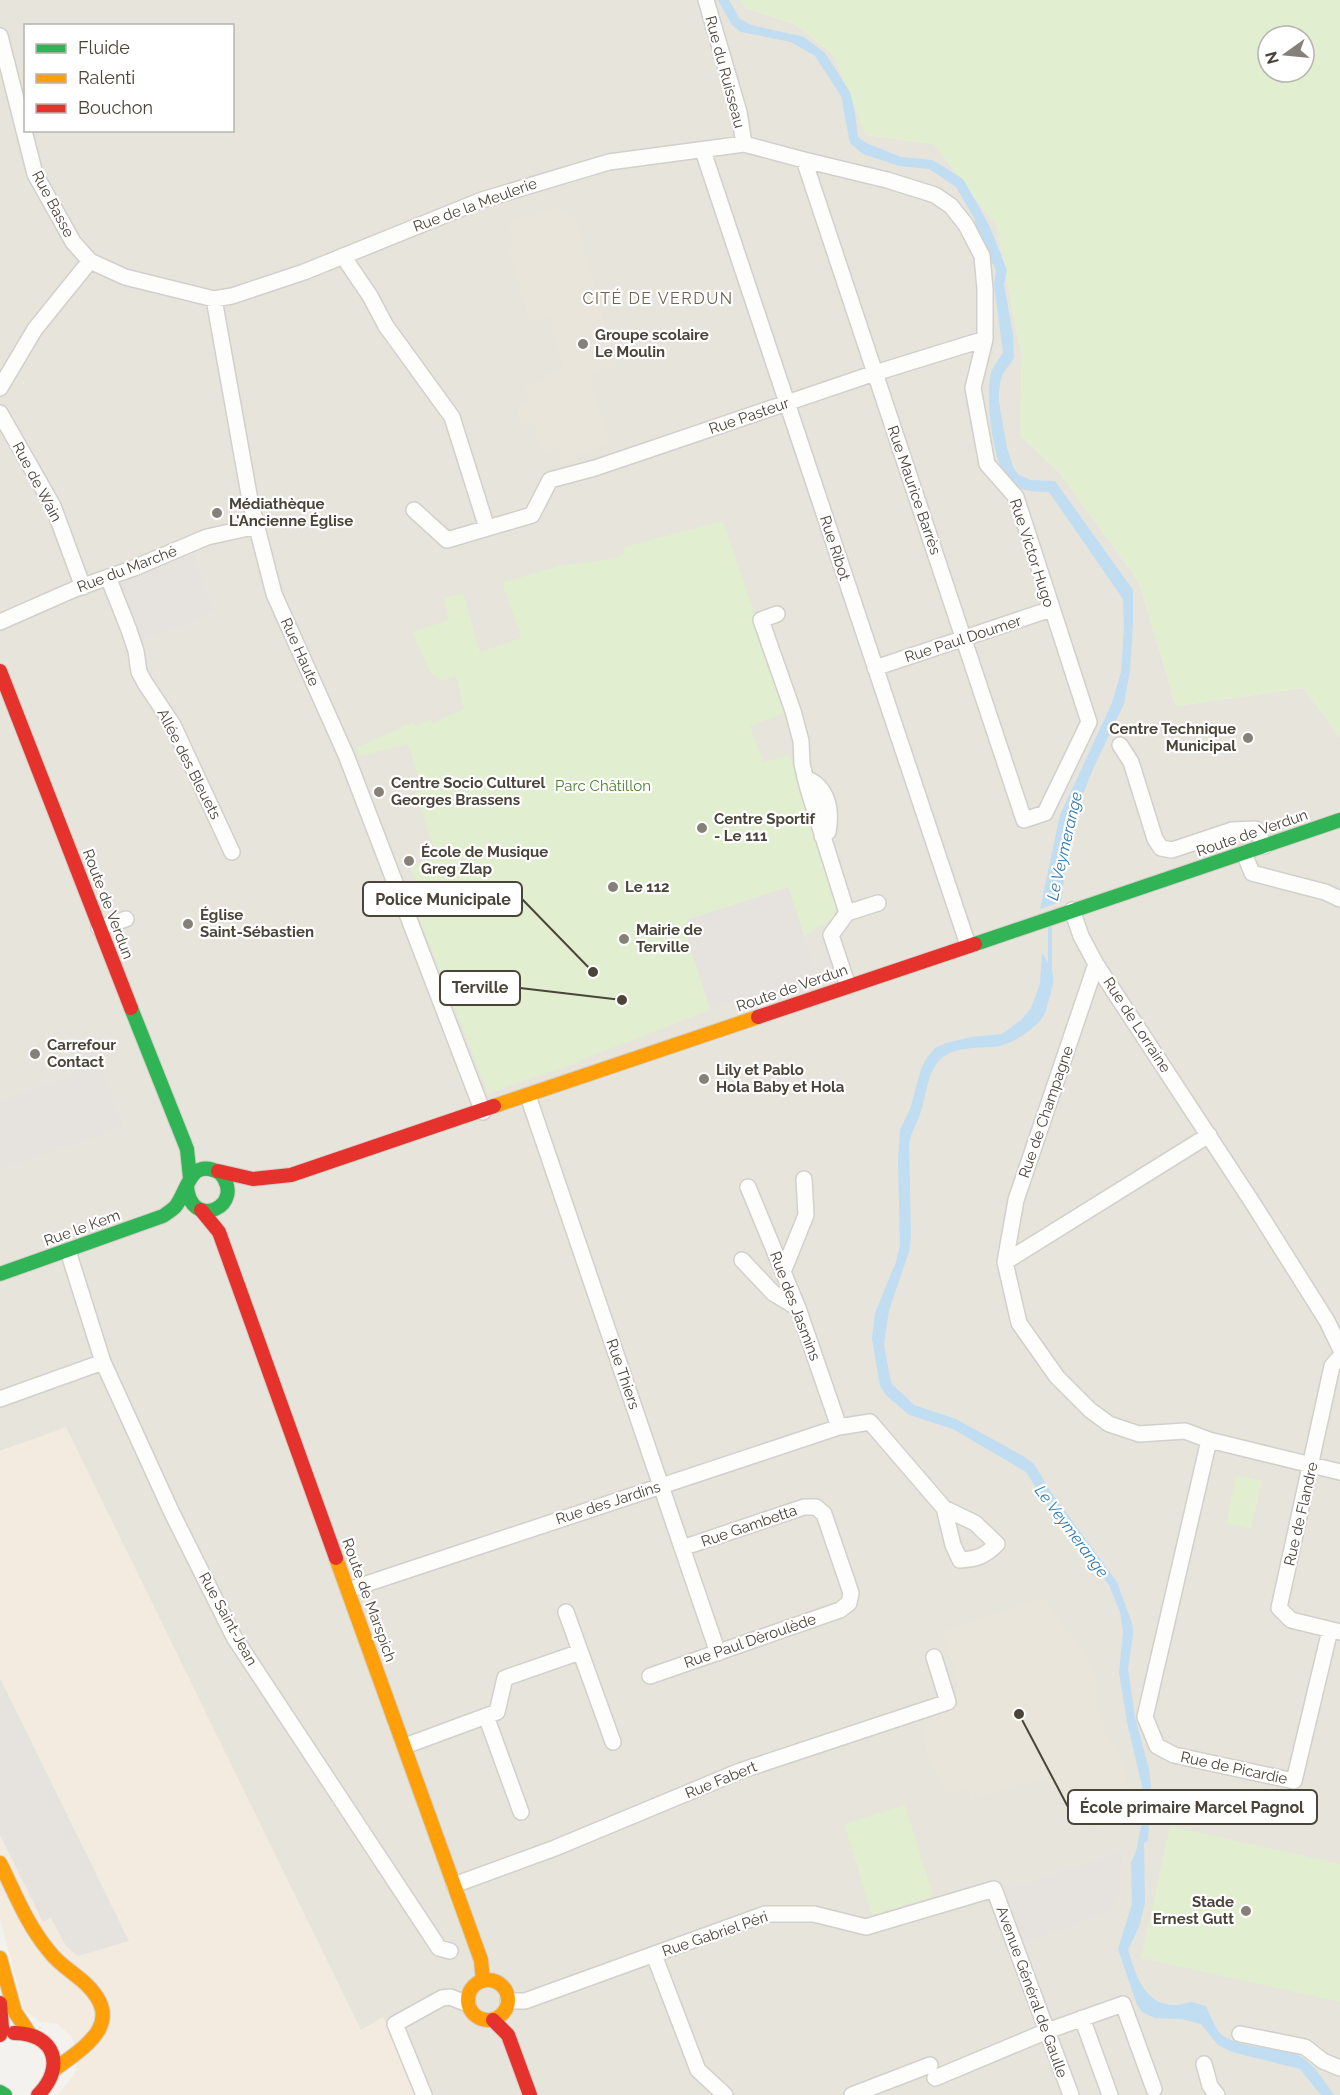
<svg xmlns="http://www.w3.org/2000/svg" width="1340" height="2095" font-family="Raleway,sans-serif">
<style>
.residential{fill:#e7e4dc;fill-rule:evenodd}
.commercial{fill:#f3ebdf}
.education{fill:#eae5da}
.green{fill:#e1eecf;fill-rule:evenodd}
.parking{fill:#e6e3df}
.water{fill:#c0ddf1}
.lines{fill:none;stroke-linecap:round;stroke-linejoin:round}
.stream{stroke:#c0ddf1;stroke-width:4}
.street-casing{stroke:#d2d0cb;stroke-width:18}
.fast-casing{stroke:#d3cfc5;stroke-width:16}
.slow-casing{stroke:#d3cfc5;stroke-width:16}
.jam-casing{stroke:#d3cfc5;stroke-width:16}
.street{stroke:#fdfdfc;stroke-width:15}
.fast{stroke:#30b455;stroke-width:14}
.slow{stroke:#ff9f0a;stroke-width:14}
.jam{stroke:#e5322d;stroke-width:14}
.poi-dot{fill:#868178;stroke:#fff;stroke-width:2}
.labels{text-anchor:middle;stroke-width:4.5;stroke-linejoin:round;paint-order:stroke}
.street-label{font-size:15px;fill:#4b4439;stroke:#fff}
.poi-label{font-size:15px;font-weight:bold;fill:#4b4439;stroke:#fff;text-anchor:start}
.park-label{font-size:15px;fill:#4a7f2a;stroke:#fff}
.neighbourhood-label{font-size:16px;letter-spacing:1.5px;fill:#6e6250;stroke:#fff}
.water-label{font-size:16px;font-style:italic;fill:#2e7ab2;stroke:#fff}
.leader{fill:none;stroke:#4b4439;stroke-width:2}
.callout-dot{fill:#4b4439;stroke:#fff;stroke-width:2}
.callout{fill:#fff;stroke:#4b4439;stroke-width:2}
.callout-label{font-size:16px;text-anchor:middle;font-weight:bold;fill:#4b4439}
</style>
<rect width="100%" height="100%" fill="#f4f2ee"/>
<!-- residential -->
<path class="residential" d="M0,0H741L745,8L794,24L833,54L866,135L934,144L997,226L1022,359L1020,435L1059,472L1139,582L1176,706L1303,688L1340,737V2095H414L383,2017L361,2031L66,1428L0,1451ZM26,26H232V130H26Z"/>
<!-- commercial -->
<path class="commercial" d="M66,1427L361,2030L383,2017L414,2095H58L75,2073L78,2058L71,2036L57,2024L40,2022L24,2010L0,1919V1452Z"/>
<!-- education -->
<path class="education" d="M560,206L562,211L567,210L569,217L575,215L616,365L589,374L610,443L575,456L576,460L563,464L560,454L561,447L544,452L536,433L539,432L536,423L525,425L517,418L518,408L529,401L525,386L547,380L546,374L563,369L549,316L530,322L508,249L514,247L508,228L513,227L511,221Z
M1043,1597L1089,1661L1097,1683V1707L1106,1735L1117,1749L1125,1769L1127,1796L1123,1805L1097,1829L1086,1820L1074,1814L1082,1790L1075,1787L1073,1792L1047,1783L1045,1777L1007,1789L1006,1786L1004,1787V1789L989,1794L988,1791L986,1792L987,1795L971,1800L967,1785L962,1786V1790L950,1794L937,1777L925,1746L924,1736L929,1720L934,1716L954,1708L961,1699L962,1694L942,1632Z"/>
<!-- green -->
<path class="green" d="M741,0H1340V737L1303,688L1176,706L1139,582L1059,472L1020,435L1022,359L997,226L934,144L866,135L833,54L794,24L745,8ZM1268,36H1304V72H1268Z
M723,521L788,712L750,726L763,762L789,755L838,895L833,918L804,936L788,888L687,920L690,929L685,931L710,1010L581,1060V1062L488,1093L418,915L426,911L410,866L437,858L416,794L422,789L408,744L359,756L356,748L413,722L415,726L431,719L433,723L464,709L456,676L442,681L431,674L412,632L449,620L444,598L463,593L480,652L521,638L502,583L557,566L605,560L625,554L623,547Z
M1236,1475L1262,1481L1251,1529L1226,1523Z
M905,1805L933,1896L872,1915L844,1824Z
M1170,1826L1340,1864V2002L1141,1958Z"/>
<!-- parking -->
<path class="parking" d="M192,551L216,612L138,642L116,582Z
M788,887L817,975L711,1010L685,931L690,929L687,920Z
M92,1039L123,1127L0,1170V1100L79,1072L70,1047Z
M0,1678L129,1941L78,1956L66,1946L51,1918L43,1922L0,1835Z
M1122,1852L1121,1890L1111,1912L1021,1943L1002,1891Z"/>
<!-- water -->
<path class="water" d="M718,0H729L739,18L751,25L804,37L825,53L850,92L854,107L858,137L866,143L901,157L932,160L941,165L963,179L979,207L990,227L1007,270L1004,284L1013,335L1014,358L1002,375L999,389V402L1007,448L1014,469L1019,475L1031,480L1055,481L1133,590V623L1130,671L1124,704L1093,769L1074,817L1070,834L1061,902L1040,909L1060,815L1112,703L1121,672L1124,628L1123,599L1049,492C1034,492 1021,492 1010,481C992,465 985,396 991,373C993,366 999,359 1003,353L994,285L996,271L981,230L956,187L929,169L899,166L863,154L850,143L841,96L815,56L791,42L741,32L732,25Z
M1042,953C1055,973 1056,976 1049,999C1047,1005 1046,1012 1043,1017C1032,1031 1010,1046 992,1047C977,1048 956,1047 943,1057C927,1070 927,1093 921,1111C917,1125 911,1130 909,1146L911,1236L909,1252L889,1310L884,1344L891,1383L914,1405L956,1419L1023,1456L1034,1464L1051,1492L1117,1582L1132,1623L1133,1634L1128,1669L1135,1717L1149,1769L1151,1786L1148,1841L1144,1843L1145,1903L1139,1927L1128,1950C1136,1976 1145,2007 1178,2005C1183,2005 1187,2002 1192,2002C1196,2003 1202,2005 1206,2006C1210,2014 1215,2029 1222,2035C1244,2051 1279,2045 1300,2056C1315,2065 1324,2081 1334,2095H1321L1300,2069L1232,2052L1218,2045L1201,2024L1181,2019L1155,2018L1142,2012L1137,2005L1118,1949L1132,1904L1131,1863L1137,1848L1141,1825L1142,1786L1127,1722L1119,1672L1123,1632L1120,1612L1109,1585L1045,1502L1026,1472L953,1429L909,1415L886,1395L880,1386L872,1339L875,1313L896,1262L900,1245L898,1160L900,1130L910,1109L921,1069L926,1059L935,1048L946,1043L972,1037L1002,1034L1022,1019L1031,1008L1040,984Z"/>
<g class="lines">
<!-- stream -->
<path class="stream" d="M977,222L994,262
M1050,926V970"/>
<defs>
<path id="street" d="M706,0L739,112L744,144
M0,36L35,174L73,242L90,261L125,277L214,299L232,296L304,272L482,200L609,162L744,144L804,160L887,180L935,195L951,206L966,225L982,256L985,289V339L973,388L987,464L1016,497L1089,722L1045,813L1024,820L804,160
M703,151L968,945
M343,256L370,296L386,326L452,417L487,528
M214,299L250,500L274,594L346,755L483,1112
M0,388L35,329L90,261
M0,413L53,506L83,587
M414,510L447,540L532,515L550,480L595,468L875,373L985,339
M108,577L129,630L136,651L139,672L145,683L173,725L232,852
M777,614L761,620L793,711L801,741L802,764L808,789L847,913L878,903
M0,622L75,589L134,568L207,537L257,526
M875,668L1051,609
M1120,745L1131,762L1155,839L1161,848L1172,850L1232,830L1255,829L1265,846
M805,778C828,786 832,810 828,832L822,836
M1244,853L1252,873L1325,892L1340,899
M1072,910L1081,936L1096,964L1254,1205L1327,1321L1340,1348
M847,913L831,935L848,986
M99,928L126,919
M1096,964L1016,1200L1005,1262L1019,1323L1057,1377L1090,1410L1109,1424L1139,1434L1185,1431L1209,1440L1340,1472
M528,1096L718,1653
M748,1187L798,1308L839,1427
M68,1251L103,1362L171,1511L234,1637L439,1948L450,1951
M742,1260L773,1293L798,1308
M1005,1262L1209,1135
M783,1272L806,1215L804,1179
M1340,1357L1332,1366L1279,1608L1291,1620L1340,1632
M0,1399L103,1362
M1209,1440L1145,1717L1157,1746L1174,1755L1294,1781L1330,1630
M348,1590L839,1427L870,1422L944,1508L975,1523L997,1544C985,1556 977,1559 960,1560L953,1545L944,1508
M566,1612L613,1742
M650,1676L840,1610L849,1603L851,1593L824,1514L816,1507H804L682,1548
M486,1716L521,1812
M405,1746L497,1712L505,1678L580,1652
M454,1885L555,1848L740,1771L948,1702L934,1657
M654,1955L698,2070L725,2095
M508,2001H525L765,1914H814L866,1927L994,1889L1071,2095
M1082,2018L1110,2095
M1240,2034L1305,2047L1323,2061L1340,2068
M1204,2064L1210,2086L1217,2095
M935,2078L1047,2031L1123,2004L1154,2089
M424,2095L395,2024L442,1998L450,1997L468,2004
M852,2095L930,2065"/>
<path id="fast" d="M975,944L1340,820
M131,1008L187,1149L190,1178
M0,1274L163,1216C167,1213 171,1211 175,1207C188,1192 189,1156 220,1173C248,1206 190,1232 187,1186
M0,2092L5,2095"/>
<path id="slow" d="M494,1106L758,1017
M336,1558L481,1960L483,1981
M0,1863C15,1893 27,1925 49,1951C59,1965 75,1973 87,1985C125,2023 86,2046 55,2069
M0,1958L15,2012L29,2033
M468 2000a20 20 0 1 1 40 0a20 20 0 1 1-40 0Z"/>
<path id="jam" d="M0,671L131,1008
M758,1017L975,944
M218,1171L253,1179L291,1175L494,1106
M201,1210L219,1232L336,1558
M0,2003L2,2028L0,2035
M493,2020L508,2035L530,2095
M14,2033C55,2033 66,2067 38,2095"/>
</defs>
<!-- street casing -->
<use href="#street" class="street-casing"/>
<!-- fast casing -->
<use href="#fast" class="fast-casing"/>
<!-- slow casing -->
<use href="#slow" class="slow-casing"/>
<!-- jam casing -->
<use href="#jam" class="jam-casing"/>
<!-- street -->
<use href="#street" class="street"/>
<!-- fast -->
<use href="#fast" class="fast"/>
<!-- slow -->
<use href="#slow" class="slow"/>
<!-- jam -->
<use href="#jam" class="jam"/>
</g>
<!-- markers -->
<g class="poi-dot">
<circle cx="583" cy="344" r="6"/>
<circle cx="217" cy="513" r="6"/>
<circle cx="1248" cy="738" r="6"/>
<circle cx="379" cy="792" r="6"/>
<circle cx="702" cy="828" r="6"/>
<circle cx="409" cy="861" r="6"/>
<circle cx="613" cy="887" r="6"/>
<circle cx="188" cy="924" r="6"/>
<circle cx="624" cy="939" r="6"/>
<circle cx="35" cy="1054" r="6"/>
<circle cx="704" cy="1079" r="6"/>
<circle cx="1246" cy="1911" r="6"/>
</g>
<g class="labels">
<!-- street labels -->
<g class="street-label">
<text transform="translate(725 72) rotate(75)" y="5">Rue du Ruisseau</text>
<text transform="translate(53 204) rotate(62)" y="5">Rue Basse</text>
<text transform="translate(475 205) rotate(-20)" y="5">Rue de la Meulerie</text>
<text transform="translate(749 416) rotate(-19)" y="5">Rue Pasteur</text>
<text transform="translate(37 482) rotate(62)" y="5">Rue de Wain</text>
<text transform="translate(914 490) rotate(71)" y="5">Rue Maurice Barrès</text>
<text transform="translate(835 548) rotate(72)" y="5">Rue Ribot</text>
<text transform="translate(1032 553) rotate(72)" y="5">Rue Victor Hugo</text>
<text transform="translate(127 569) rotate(-21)" y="5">Rue du Marché</text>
<text transform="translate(963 639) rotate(-18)" y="5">Rue Paul Doumer</text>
<text transform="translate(300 652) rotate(66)" y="5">Rue Haute</text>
<text transform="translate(189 764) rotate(63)" y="5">Allée des Bleuets</text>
<text transform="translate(1252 833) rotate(-19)" y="5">Route de Verdun</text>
<text transform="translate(108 904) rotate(69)" y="5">Route de Verdun</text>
<text transform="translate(792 988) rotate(-19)" y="5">Route de Verdun</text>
<text transform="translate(1137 1025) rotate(57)" y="5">Rue de Lorraine</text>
<text transform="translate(1046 1112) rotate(-71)" y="5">Rue de Champagne</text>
<text transform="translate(82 1228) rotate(-20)" y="5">Rue le Kem</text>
<text transform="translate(795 1306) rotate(69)" y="5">Rue des Jasmins</text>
<text transform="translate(623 1374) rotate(71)" y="5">Rue Thiers</text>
<text transform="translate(608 1503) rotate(-18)" y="5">Rue des Jardins</text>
<text transform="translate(1301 1514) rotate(-77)" y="5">Rue de Flandre</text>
<text transform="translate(749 1526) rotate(-19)" y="5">Rue Gambetta</text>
<text transform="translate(369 1600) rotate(70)" y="5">Route de Marspich</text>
<text transform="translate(228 1619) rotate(61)" y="5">Rue Saint-Jean</text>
<text transform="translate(750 1641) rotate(-19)" y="5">Rue Paul Dèroulède</text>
<text transform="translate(1234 1768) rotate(12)" y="5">Rue de Picardie</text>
<text transform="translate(721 1780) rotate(-22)" y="5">Rue Fabert</text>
<text transform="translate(715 1934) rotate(-19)" y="5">Rue Gabriel Péri</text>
<text transform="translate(1032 1992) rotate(70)" y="5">Avenue Général de Gaulle</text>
</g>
<!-- poi labels -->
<g class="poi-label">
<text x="595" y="340">Groupe scolaire<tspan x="595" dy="17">Le Moulin</tspan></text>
<text x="229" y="509">Médiathèque<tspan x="229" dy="17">L'Ancienne Église</tspan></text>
<text x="1236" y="734" text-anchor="end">Centre Technique<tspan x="1236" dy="17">Municipal</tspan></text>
<text x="391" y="788">Centre Socio Culturel<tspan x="391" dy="17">Georges Brassens</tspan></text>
<text x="714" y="824">Centre Sportif<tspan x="714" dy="17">- Le 111</tspan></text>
<text x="421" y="857">École de Musique<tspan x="421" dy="17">Greg Zlap</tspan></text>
<text x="625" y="892">Le 112</text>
<text x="200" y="920">Église<tspan x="200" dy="17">Saint-Sébastien</tspan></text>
<text x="636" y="935">Mairie de<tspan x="636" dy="17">Terville</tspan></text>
<text x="47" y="1050">Carrefour<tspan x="47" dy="17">Contact</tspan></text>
<text x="716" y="1075">Lily et Pablo<tspan x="716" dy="17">Hola Baby et Hola</tspan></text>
<text x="1234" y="1907" text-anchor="end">Stade<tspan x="1234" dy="17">Ernest Gutt</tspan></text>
</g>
<!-- park labels -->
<g class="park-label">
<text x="603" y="791">Parc Châtillon</text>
</g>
<!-- neighbourhood labels -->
<g class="neighbourhood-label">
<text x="658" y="304">CITÉ DE VERDUN</text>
</g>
<!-- water labels -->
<g class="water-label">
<text transform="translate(1064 846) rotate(-77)" y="6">Le Veymerange</text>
<text transform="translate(1072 1531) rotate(53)" y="6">Le Veymerange</text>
</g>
</g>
<!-- callouts -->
<path class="leader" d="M593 972L522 899M622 1000L520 988M1019 1714L1068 1807"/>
<g class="callout-dot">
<circle cx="593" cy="972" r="6"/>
<circle cx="622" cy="1000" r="6"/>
<circle cx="1019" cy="1714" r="6"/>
</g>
<g class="callout">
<rect x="363" y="882" width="159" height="34" rx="6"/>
<rect x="440" y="971" width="80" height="34" rx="6"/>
<rect x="1068" y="1790" width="249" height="34" rx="6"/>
</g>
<g class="callout-label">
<text x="443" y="905">Police Municipale</text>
<text x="480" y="993">Terville</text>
<text x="1192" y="1813">École primaire Marcel Pagnol</text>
</g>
<!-- legend -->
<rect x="24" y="24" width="210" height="108" fill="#ffffff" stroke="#b7b4b0" stroke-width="1.5"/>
<rect x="36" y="44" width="30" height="9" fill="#30b455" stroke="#b7b4b0" stroke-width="1.5"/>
<text x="78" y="54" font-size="18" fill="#4b4439">Fluide</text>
<rect x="36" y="74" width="30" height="9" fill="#ff9f0a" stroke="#b7b4b0" stroke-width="1.5"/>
<text x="78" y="84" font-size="18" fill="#4b4439">Ralenti</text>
<rect x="36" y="104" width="30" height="9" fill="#e5322d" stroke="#b7b4b0" stroke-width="1.5"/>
<text x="78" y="114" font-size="18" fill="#4b4439">Bouchon</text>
<!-- north arrow -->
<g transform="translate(1286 54) rotate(255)"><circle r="28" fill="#ffffff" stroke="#b7b4b0" stroke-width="1.5"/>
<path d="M0-4.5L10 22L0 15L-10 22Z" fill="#868178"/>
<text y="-9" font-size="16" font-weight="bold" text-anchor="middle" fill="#4b4439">N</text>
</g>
</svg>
